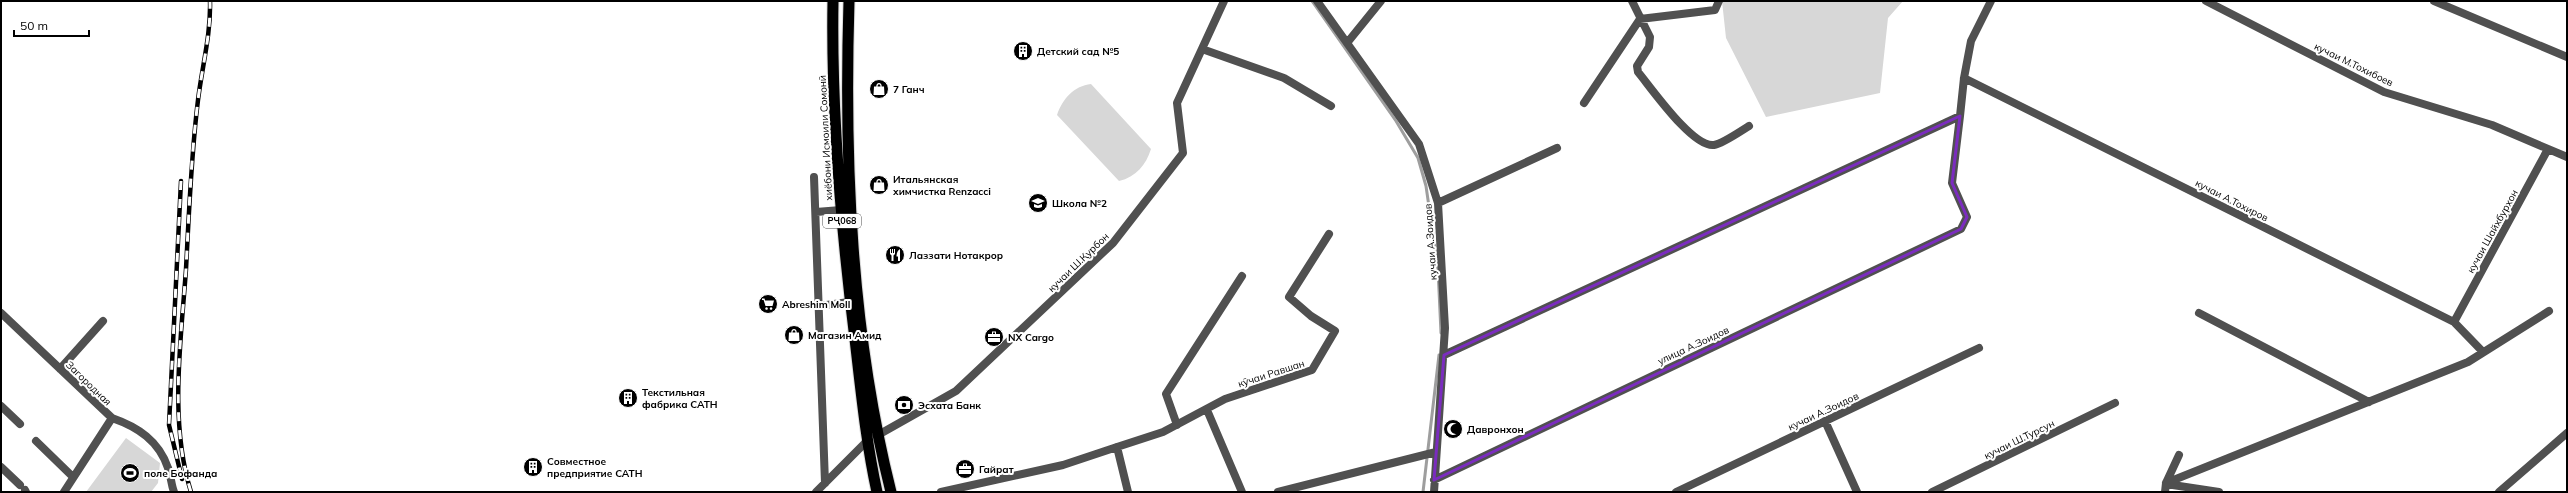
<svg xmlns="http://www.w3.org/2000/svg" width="2568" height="493" font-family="Mulish,sans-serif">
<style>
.green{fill:#d7d7d7}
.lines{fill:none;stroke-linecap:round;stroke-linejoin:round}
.stream{stroke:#9e9e9e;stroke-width:3}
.trunk-casing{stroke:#dbdbdb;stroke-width:13}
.minor{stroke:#505050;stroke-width:8}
.trunk{stroke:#000;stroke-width:11}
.rail-casing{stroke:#000;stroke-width:4.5}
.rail{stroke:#fff;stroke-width:3;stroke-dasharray:9;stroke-linecap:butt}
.marked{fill:none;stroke:#7b2cbf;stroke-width:3;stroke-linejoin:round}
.labels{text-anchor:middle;stroke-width:4;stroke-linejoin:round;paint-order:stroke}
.shield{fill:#fff;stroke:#4c4c4c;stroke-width:1}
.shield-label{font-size:9px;font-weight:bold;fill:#000}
.poi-label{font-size:10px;font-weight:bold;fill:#000;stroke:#fff;text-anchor:start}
.street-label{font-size:10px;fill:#000;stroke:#fff}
</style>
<rect width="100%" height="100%" fill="#fff"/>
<!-- green -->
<path class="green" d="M1722,1H1903L1888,18L1880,93L1766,117L1726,38Z
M1091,84L1151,149C1146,165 1136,177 1119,181L1057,115C1063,98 1074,86 1091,84Z
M126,438L160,463L158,483L151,492H86Z"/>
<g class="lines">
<!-- stream -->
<path class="stream" d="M1312,1L1396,121L1418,158L1426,186L1438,269L1441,333
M1423,492L1439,355"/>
<defs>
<path id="trunk" d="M833,1C831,114 841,227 855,339C861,390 866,442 877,492
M849,1C844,164 851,333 891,492"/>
</defs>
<!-- trunk casing -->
<use href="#trunk" class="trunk-casing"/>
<!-- minor -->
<path class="minor" d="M1317,1L1419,144L1438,203L1445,328L1434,492
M1632,1L1650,37L1649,47L1637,66L1638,72C1652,89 1693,148 1714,145C1722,144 1741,131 1749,126
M2206,1L2384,92L2492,125L2567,157
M2434,1L2567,57
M1347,43L1381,1
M1202,49L1284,78L1331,106
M1964,78L2454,322L2483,352
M1584,103L1640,19L1715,10L1719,1
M814,177L825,483
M1438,203L1557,148
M816,212L841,210
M819,306L849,302
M1,313L112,418C138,427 159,441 168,468C171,476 171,484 174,492
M2199,313L2369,402
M2454,322L2548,149
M1444,355L1960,116L1964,78L1971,41L1991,1
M60,369L103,321
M1,406L20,424
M1207,410L1242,492
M1825,421L1857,492
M1177,425L1166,394L1242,276
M878,435L956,391L1113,243L1183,153L1177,103L1224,1
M36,441L73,477
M1117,447L1128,492
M1,467L20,485
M1434,480L1961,229L1967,217L1952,183L1960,116
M2166,483L2468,362L2549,311
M2166,484L2219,492
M25,490L26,492
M64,492L112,418
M816,492L868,440
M941,492L1063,465L1117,447L1163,432L1225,399L1312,370L1335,331L1311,316L1289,297L1329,234
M1278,492L1436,452
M1676,492L1979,348
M1932,492L2115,403
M2165,492L2166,483L2179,455
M2499,492L2567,433"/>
<!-- trunk -->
<use href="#trunk" class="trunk"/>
<defs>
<path id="rail" d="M181,181L169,425L182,479
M191,492C169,421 181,342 186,269C189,213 191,156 198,100C202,67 211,34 210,1"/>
</defs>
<!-- rail casing -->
<use href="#rail" class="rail-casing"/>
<!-- rail -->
<use href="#rail" class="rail"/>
</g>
<!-- marked area -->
<path class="marked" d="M1960,116L1952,183L1967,217L1961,229L1434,480L1444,355Z"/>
<!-- icons -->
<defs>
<symbol id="building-disc" viewBox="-11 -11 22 22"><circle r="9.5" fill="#000" stroke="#fff"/><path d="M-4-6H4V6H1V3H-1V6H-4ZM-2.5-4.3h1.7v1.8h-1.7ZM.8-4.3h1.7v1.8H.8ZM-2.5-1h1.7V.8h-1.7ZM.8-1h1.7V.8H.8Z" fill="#fff"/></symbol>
<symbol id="shop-disc" viewBox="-11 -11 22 22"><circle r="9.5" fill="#000" stroke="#fff"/><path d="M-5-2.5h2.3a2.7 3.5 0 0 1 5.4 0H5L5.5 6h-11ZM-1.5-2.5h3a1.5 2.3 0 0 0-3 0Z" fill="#fff"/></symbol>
<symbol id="school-disc" viewBox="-11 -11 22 22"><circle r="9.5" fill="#000" stroke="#fff"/><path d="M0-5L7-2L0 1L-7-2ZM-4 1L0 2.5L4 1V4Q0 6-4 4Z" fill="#fff"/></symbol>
<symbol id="restaurant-disc" viewBox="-11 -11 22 22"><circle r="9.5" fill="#000" stroke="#fff"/><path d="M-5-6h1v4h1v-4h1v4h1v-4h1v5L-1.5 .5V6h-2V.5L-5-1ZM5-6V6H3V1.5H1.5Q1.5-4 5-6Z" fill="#fff"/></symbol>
<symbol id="supermarket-disc" viewBox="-11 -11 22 22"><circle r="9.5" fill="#000" stroke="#fff"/><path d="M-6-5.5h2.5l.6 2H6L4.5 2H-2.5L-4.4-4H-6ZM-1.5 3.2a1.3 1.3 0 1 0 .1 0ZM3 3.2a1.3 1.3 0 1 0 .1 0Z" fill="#fff"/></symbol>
<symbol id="office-disc" viewBox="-11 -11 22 22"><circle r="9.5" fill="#000" stroke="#fff"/><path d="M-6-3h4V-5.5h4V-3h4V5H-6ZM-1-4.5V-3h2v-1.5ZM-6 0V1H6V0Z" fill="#fff"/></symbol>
<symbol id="bank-disc" viewBox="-11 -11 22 22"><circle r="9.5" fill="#000" stroke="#fff"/><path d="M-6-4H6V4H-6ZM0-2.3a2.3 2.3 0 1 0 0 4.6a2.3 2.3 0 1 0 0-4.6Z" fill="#fff"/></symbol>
<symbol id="mosque-disc" viewBox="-11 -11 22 22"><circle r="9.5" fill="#000" stroke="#fff"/><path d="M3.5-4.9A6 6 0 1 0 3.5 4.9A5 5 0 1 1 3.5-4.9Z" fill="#fff"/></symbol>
<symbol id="stadium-disc" viewBox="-11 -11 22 22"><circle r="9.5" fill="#000" stroke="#fff"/><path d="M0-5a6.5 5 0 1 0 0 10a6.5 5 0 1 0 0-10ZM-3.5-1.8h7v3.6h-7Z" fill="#fff"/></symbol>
</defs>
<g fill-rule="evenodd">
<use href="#building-disc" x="1012" y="40" width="22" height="22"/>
<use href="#shop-disc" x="868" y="78" width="22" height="22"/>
<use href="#shop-disc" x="868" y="174" width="22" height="22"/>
<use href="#school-disc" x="1027" y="192" width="22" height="22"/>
<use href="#restaurant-disc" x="884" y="244" width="22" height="22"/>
<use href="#supermarket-disc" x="757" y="293" width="22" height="22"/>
<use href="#shop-disc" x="783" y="324" width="22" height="22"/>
<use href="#office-disc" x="983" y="326" width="22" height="22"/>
<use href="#building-disc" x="617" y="387" width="22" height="22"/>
<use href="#bank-disc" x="893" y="394" width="22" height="22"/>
<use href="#mosque-disc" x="1442" y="418" width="22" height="22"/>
<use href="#building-disc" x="522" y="456" width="22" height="22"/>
<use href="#office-disc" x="954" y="458" width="22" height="22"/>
<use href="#stadium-disc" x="119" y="462" width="22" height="22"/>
</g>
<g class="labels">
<!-- shield labels -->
<rect class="shield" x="823" y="214" width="38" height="14" rx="3"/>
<g class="shield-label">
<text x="842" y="224">РҶ068</text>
</g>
<!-- poi labels -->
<g class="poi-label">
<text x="1037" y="55">Детский сад №5</text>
<text x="893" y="93">7 Ганч</text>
<text x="893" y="183">Итальянская<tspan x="893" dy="12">химчистка Renzacci</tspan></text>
<text x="1052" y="207">Школа №2</text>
<text x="909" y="259">Лаззати Нотакрор</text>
<text x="782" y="308">Abreshim Moll</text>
<text x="808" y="339">Магазин Амид</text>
<text x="1008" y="341">NX Cargo</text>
<text x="642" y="396">Текстильная<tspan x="642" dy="12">фабрика САТН</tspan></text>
<text x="918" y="409">Эсxата Банк</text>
<text x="1467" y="433">Давронхон</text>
<text x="547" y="465">Совместное<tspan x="547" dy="12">предприятие CATH</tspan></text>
<text x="979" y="473">Гайрат</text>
<text x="144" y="477">поле Бофанда</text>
</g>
<!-- street labels -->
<g class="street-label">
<text transform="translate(2354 64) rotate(26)" y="4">кучаи М.Тохибоев</text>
<text transform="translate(825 138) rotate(-93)" y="4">хиёбони Исмоили Сомонӣ</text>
<text transform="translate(2232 200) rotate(27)" y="4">кучаи А.Тохиров</text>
<text transform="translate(2492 231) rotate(-61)" y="4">кучаи Шайхбурхон</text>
<text transform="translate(1430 242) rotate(-94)" y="4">кучаи А.Зоидов</text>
<text transform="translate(1078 262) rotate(-44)" y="4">кучаи Ш.Қурбон</text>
<text transform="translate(1693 345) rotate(-25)" y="4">улица А.Зоидов</text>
<text transform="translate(1271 373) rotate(-18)" y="4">кӯчаи Равшан</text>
<text transform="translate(89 383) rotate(44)" y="4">Загородная</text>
<text transform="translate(1823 411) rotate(-25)" y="4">кучаи А.Зоидов</text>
<text transform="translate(2019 439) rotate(-26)" y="4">кучаи Ш.Турсун</text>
</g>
</g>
<!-- border -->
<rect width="2568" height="493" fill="none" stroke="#000000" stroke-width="4"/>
<!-- scale -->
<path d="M14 30v6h75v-6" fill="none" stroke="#000000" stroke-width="2"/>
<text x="20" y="30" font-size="12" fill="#000000" stroke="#ffffff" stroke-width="3" paint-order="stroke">50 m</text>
</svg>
